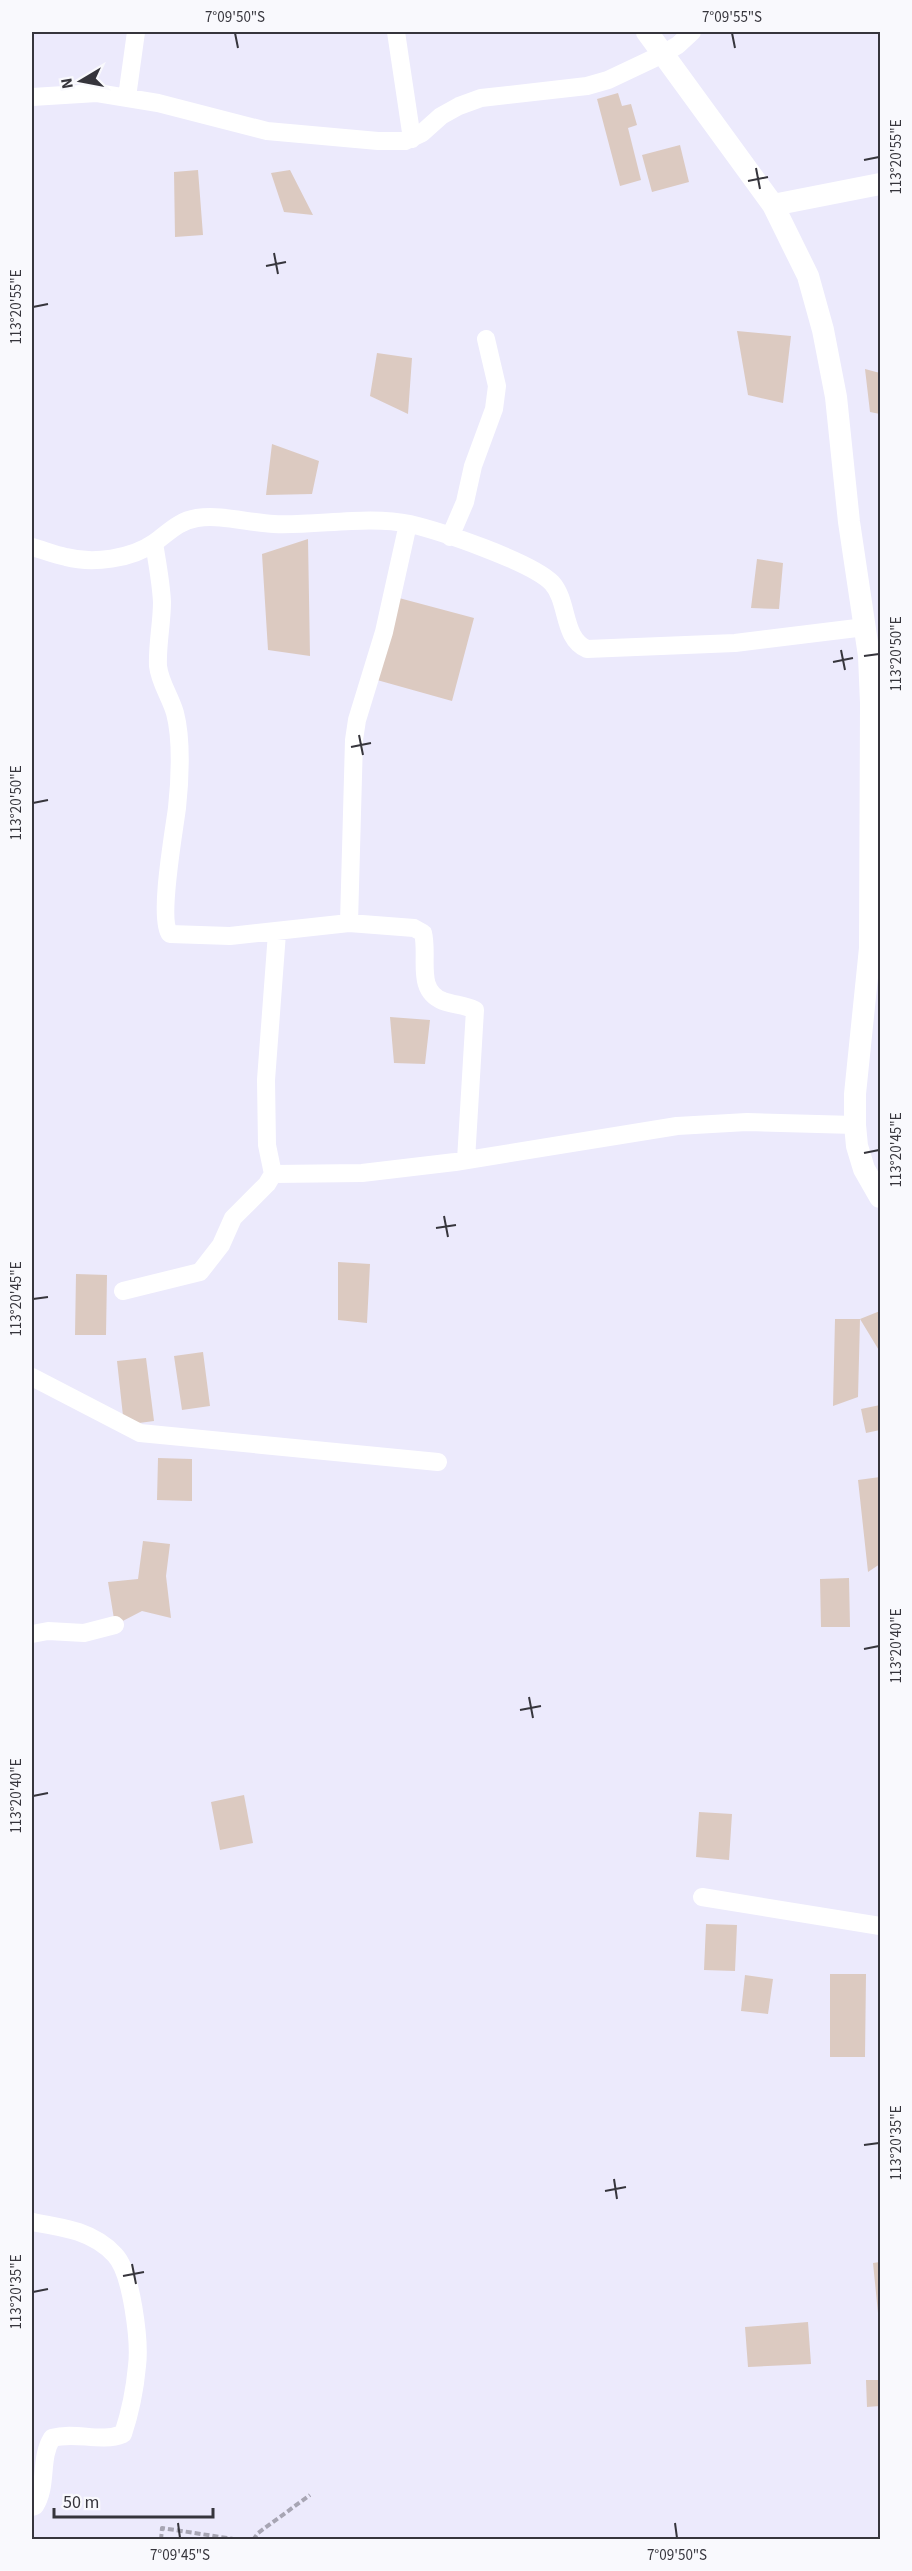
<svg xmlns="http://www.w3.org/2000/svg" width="912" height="2571" font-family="'Source Sans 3',sans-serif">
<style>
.building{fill:#dccac1}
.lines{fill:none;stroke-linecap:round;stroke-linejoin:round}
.path{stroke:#a7a5b3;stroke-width:4;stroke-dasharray:6 3;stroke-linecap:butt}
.minor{stroke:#fff;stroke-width:18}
.tertiary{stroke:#fff;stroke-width:22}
.ticks{fill:none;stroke:#36353c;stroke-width:2}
.neatline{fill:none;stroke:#36353c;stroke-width:2}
.ticks-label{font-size:15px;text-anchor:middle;fill:#36353c}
</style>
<rect width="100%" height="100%" fill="#eceafc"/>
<!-- building -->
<path class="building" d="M618,93L622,106L631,104L637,125L628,128L641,180L620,186L597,99Z
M680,145L689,182L652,192L642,155Z
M198,170L203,235L175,237L174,172Z
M290,170L313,215L284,212L271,173Z
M737,331L791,336L783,403L748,395Z
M377,353L412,358L408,414L370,396Z
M865,369L880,373V414L870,412Z
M272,444L319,461L312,494L266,495Z
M308,539L310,656L268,650L262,554Z
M757,559L783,563L779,609L751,608Z
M399,598L474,618L452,701L377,680Z
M390,1017L430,1020L425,1064L394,1063Z
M338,1262L370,1264L367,1323L338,1320Z
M76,1274L107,1275L106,1335H75Z
M880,1311V1352L860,1319L858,1397L833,1406L835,1319H860Z
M203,1352L210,1406L182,1410L174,1356Z
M146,1358L154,1421L124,1425L117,1361Z
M880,1405V1430L866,1433L861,1409Z
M158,1458L192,1459V1501L157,1500Z
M880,1477V1564L868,1572L858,1480Z
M143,1541L170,1544L166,1576L171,1618L142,1611L115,1625L108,1582L138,1579Z
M849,1578L850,1627H821L820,1579Z
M244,1795L253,1843L220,1850L211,1802Z
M699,1812L732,1814L729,1860L696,1857Z
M706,1924L737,1925L735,1971L704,1970Z
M830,1974H866L865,2057H830Z
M745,1975L773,1979L768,2014L741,2011Z
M880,2262V2313H878L873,2263Z
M808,2322L811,2364L748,2367L745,2327Z
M866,2380H880V2406L867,2407Z"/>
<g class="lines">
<!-- path -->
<path class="path" d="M161,2540L162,2528L240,2540
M253,2540L258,2533L310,2495"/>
<!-- minor -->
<path class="minor" d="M396,32L412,139
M32,97L97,93L158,103L267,131L378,141H405L422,133L441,116L459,106L481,98L587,86L608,80L663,54L678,45L692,32
M127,97L136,32
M450,537L465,502L473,466L494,409L497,386L486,339
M154,543C157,562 161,582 162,602C162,623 157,645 158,666C160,683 170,696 175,713C182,739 180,781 177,808C174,831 158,920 170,934L230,936L349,923L414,928L423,933C429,957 415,990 443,1001C454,1005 465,1005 475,1010L466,1160
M32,547C43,550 55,555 66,557C93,564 131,559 154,543C168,533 178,521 197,518C221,514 249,523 274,524C316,526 369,515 410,524C440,531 532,562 552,583C569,602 562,638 587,649L735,643L865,627
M349,923L354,740L357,720L384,632L408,524
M277,933L266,1080L267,1145L273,1174L362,1173L455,1162L677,1126L747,1122L855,1125
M123,1291L200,1272L221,1245L233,1218L267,1184L273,1174
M32,1377L140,1433L438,1462
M32,1634L48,1631L84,1633L115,1625
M702,1897L880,1926
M32,2222C62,2227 93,2231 115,2255C132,2273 140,2342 137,2366C135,2388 130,2413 123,2434C100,2443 76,2431 52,2438C39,2459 48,2485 35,2506L32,2507"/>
<!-- tertiary -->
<path class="tertiary" d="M647,32L773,205L808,276L823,330L836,397L849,522L869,656L871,703L870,948L855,1094V1125L857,1146L864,1169L880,1197
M773,205L880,184"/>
</g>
<!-- ticks -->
<path class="ticks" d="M235,33L238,48M732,33L735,48M864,160L879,157M756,168L760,189M748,181L768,177M274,253L278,274M266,266L286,262M33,307L48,304M841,650L845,670M864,656L879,654M833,662L853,658M359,735L363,755M351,747L371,743M33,803L48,800M864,1153L879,1150M444,1216L448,1237M436,1228L456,1225M33,1299L48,1297M864,1649L879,1646M529,1697L533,1718M520,1710L541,1706M33,1796L48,1793M864,2145L879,2143M614,2179L617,2199M605,2191L626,2187M132,2264L136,2284M123,2276L144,2272M33,2292L48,2289M178,2523L180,2538M675,2523L677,2538"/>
<!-- border -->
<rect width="912" height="2571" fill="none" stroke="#f9f9fd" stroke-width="66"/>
<!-- north arrow -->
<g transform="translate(81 81) rotate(260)" stroke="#f9f9fd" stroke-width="4.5" paint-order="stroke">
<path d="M0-4.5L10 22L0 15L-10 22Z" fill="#36353c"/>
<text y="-9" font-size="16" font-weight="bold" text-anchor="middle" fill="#36353c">N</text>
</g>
<!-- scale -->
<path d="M54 2508v9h159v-9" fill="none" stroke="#36353c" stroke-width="3"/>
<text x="63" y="2508" font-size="18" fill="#36353c" stroke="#f9f9fd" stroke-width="4.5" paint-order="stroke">50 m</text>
<rect x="33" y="33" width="846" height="2505" class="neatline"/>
<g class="ticks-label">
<text x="235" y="22">7°09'50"S</text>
<text x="732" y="22">7°09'55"S</text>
<text transform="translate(896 157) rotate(-90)" y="5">113°20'55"E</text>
<text transform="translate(16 307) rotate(-90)" y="5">113°20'55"E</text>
<text transform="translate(896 654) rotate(-90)" y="5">113°20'50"E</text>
<text transform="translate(16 803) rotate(-90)" y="5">113°20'50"E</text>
<text transform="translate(896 1150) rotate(-90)" y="5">113°20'45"E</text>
<text transform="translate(16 1299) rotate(-90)" y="5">113°20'45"E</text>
<text transform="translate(896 1646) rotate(-90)" y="5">113°20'40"E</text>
<text transform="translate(16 1796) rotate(-90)" y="5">113°20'40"E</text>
<text transform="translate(896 2143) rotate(-90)" y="5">113°20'35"E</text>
<text transform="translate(16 2292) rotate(-90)" y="5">113°20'35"E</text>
<text x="180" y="2560">7°09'45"S</text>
<text x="677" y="2560">7°09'50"S</text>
</g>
</svg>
